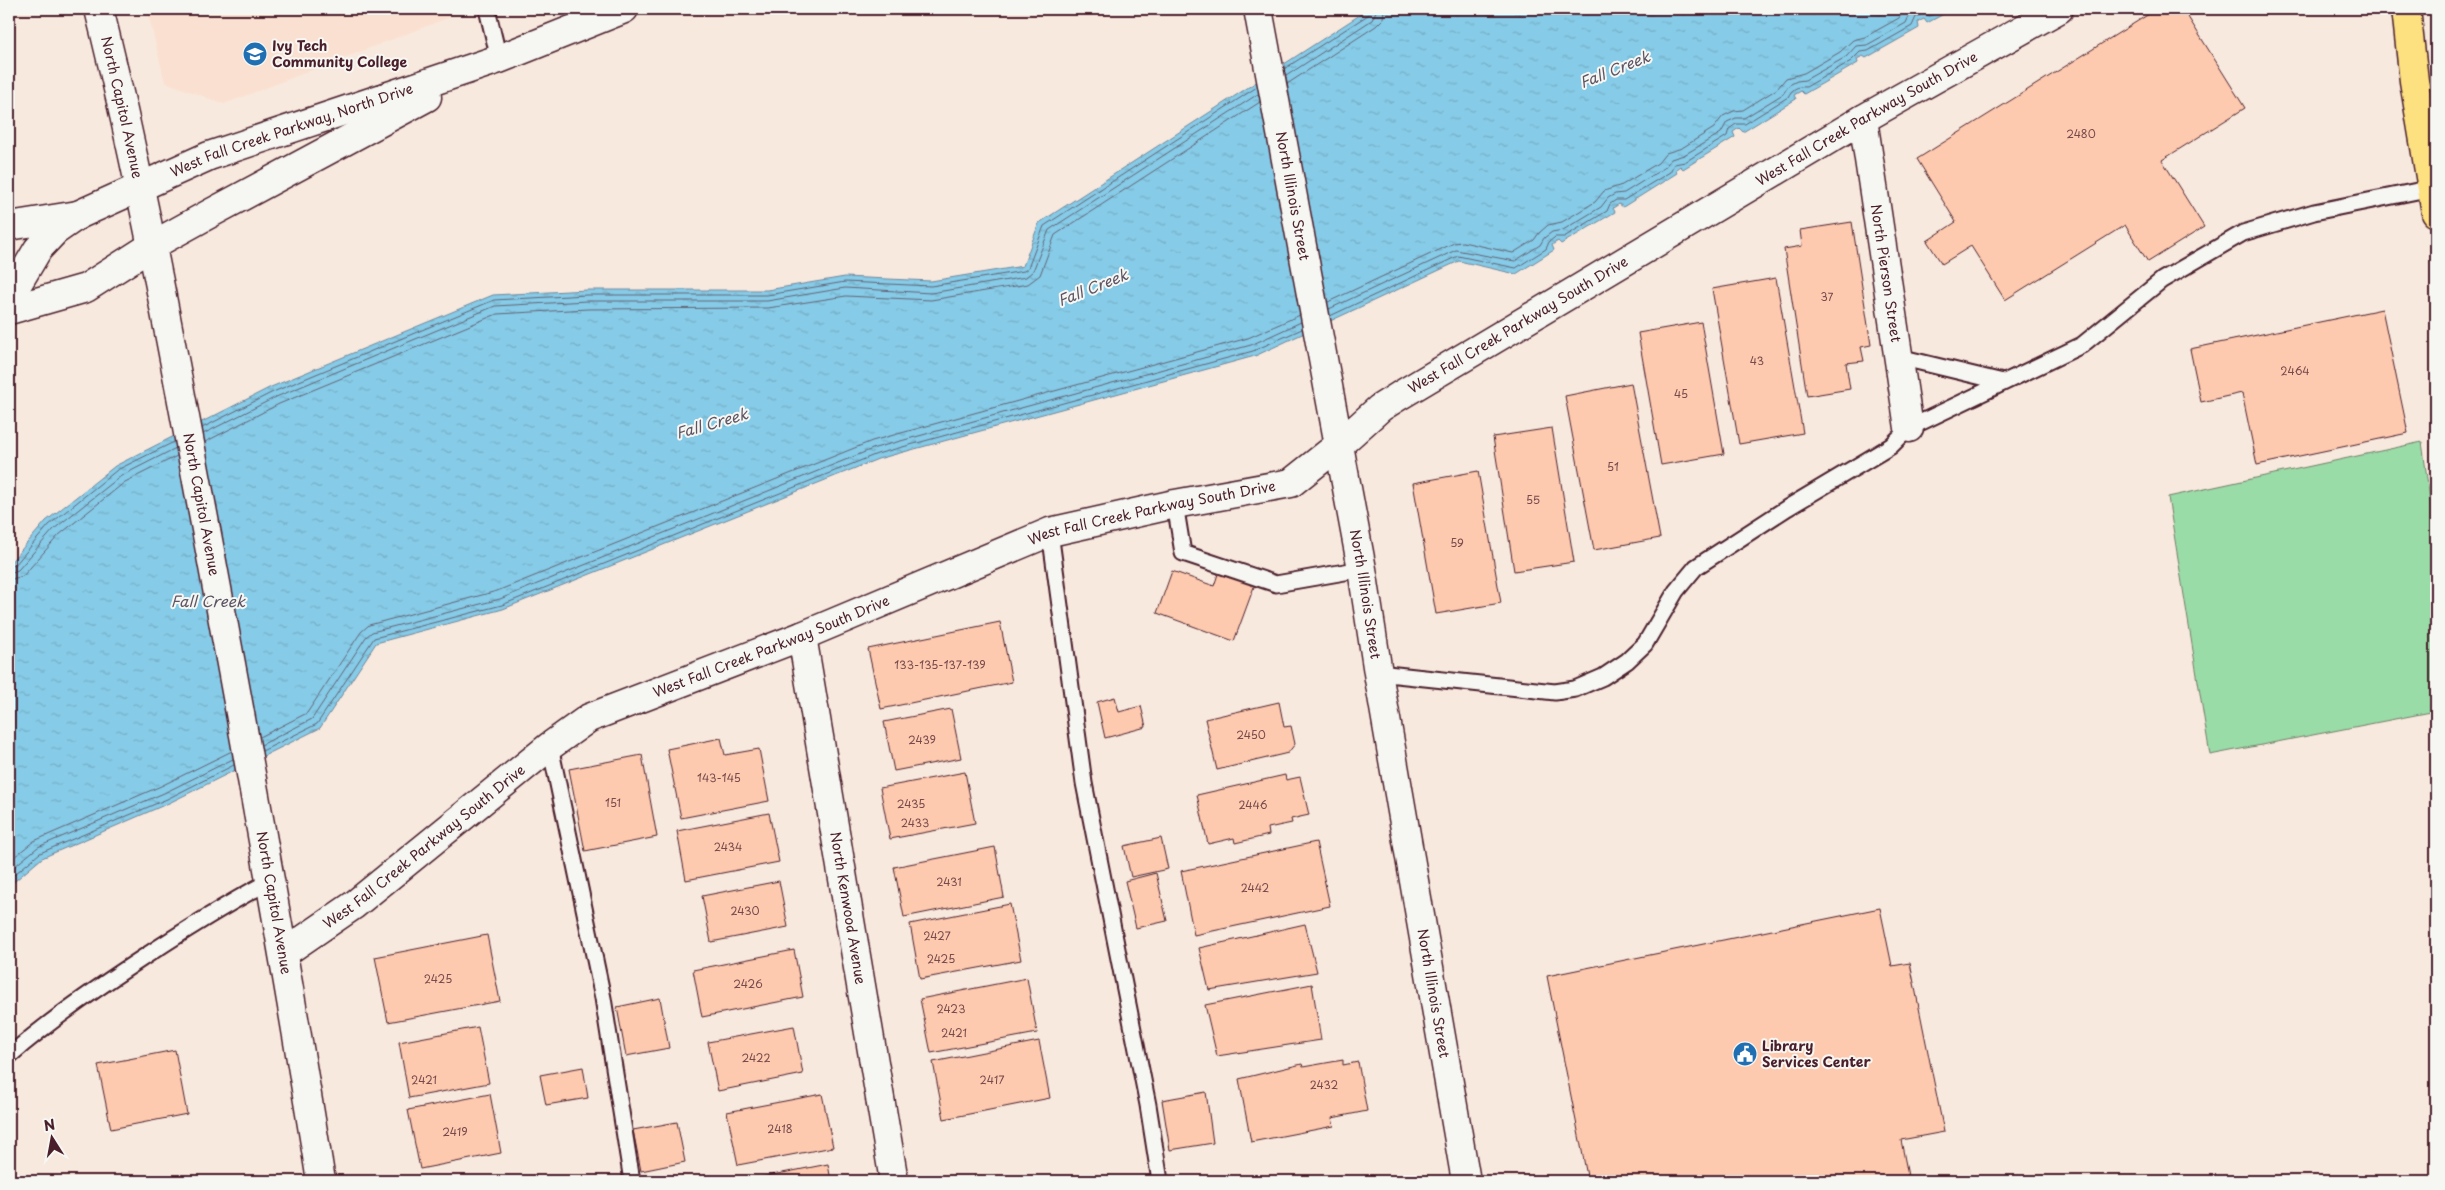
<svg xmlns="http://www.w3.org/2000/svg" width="2445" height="1190" font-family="'Playpen Sans',sans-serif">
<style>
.built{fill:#fae0d0}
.green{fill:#9adca7;stroke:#727e69}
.water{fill:url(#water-ripples);stroke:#6e869c}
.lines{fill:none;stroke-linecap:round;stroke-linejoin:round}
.shore{stroke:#626476;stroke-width:1}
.building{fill:#fecaaf;stroke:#4a1f2b}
.service-casing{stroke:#4a1f2b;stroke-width:19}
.minor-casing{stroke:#4a1f2b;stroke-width:31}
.secondary-casing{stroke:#4a1f2b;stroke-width:31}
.primary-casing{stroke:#4a1f2b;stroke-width:31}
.service{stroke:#f6f6f2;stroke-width:15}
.minor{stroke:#f6f6f2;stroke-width:28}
.secondary{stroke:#f6f6f2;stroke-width:28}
.primary{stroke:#fde080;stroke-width:28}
.labels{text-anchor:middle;stroke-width:4;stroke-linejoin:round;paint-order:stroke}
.number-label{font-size:11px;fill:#774a4c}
.poi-label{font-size:14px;font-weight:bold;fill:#4a1f2b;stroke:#f6f6f2;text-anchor:start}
.street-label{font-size:14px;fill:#4a1f2b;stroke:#f6f6f2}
.water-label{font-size:15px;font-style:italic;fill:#5c5363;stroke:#f6f6f2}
</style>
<defs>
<pattern id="water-ripples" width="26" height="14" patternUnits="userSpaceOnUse" patternTransform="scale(1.25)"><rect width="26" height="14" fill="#86cbe7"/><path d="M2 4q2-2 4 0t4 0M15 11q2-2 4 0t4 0" fill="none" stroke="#75aec6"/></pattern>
</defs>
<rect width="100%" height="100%" fill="#f8e9de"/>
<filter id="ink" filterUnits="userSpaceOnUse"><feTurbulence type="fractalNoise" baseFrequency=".02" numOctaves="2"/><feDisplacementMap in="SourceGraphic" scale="10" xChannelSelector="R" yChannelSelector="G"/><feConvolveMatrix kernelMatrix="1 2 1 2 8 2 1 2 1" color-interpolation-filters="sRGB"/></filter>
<g filter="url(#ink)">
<!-- built -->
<path class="built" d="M147,9H471L224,104L165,82Z"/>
<!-- green -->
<path class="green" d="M2422,442L2436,543V711L2210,755L2168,497Z"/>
<!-- water -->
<path class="water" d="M1369,9H1953L1927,23L1924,19L1918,22L1919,28L1866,58L1863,56L1857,59L1858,63L1804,94L1801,91L1794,95L1796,99L1743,132L1739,128L1733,132L1735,137L1683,169L1680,166L1676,169L1677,173L1623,207L1619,204L1613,208L1615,212L1561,244L1558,241L1552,245L1554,250L1516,274L1459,261L1255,356L878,459L503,609L376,643L320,728L169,803L42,858L9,886V564L46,521L115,466L271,387L493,295L587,290H767L845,277L931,281L1023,266L1039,223Z"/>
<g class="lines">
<!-- shore -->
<path class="shore" d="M1284,69L1368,15L1371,9
M1286,76L1372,20L1377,9
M1287,84L1376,26L1383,19L1384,9
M1328,302L1454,243L1463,242L1513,253L1534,240L1539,233L1548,225L1562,222L1595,202L1604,191L1622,185L1658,163L1666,153L1682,148L1714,128L1723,116L1734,111L1743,110L1777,89L1786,78L1804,73L1840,52L1853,40L1865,37L1899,18L1905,9
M1329,309L1456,250L1515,261L1540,245L1544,238L1552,232L1563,230L1601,207L1608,198L1615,194L1624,193L1664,168L1671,159L1684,155L1721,133L1727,122L1736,118H1744L1783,94L1789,85L1797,81L1805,80L1846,57L1856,46L1867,45L1906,23L1910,14L1920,9
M1330,316L1458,256L1516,268L1546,249L1549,242L1555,237H1564L1607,211L1610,204L1616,200H1624L1670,172L1674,164L1685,162L1727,136L1729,129L1736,124H1745L1788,97C1792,89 1797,86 1806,87L1851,61L1860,52L1868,51L1912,26L1916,17L1923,14L1930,16L1943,9
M202,428L273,392L494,300L587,295H767L845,282L931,286L1024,271L1028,268L1044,226L1257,87
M203,434L276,397L495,306L587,301H767L845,288L931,293L1026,277L1033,271L1049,230L1258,94
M205,442L279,404L497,314L588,309L768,308L846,296L931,300L1028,284L1040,275L1055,235L1260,102
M9,567L15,565L49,525L117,470L174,442
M9,573L18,570L54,529L121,476L176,448
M9,580L23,576L59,535L125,482L177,456
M260,737L307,713L361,632L369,625L497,591L872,441L1248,338L1300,315
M261,745L312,719L366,637L372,632L500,599L875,448L1251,345L1301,322
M262,751L317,724L374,638L502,605L877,454L1253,351L1302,329
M9,861L34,841L161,786L232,751
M9,871L38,847L164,793L233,759
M9,879L40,853L167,799L234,765"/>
</g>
<!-- building -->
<path class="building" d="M2157,9H2183L2245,108L2162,160L2204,227L2148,262L2125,225L2005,300L1971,246L1942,264L1927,241L1956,222L1917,159Z
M1852,222L1871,345L1861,347L1864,361L1846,363L1850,389L1807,396L1784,249L1802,246L1800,230Z
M1776,278L1803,433L1739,444L1712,289Z
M2382,309L2408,433L2257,465L2242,393L2201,402L2190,349Z
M1701,322L1724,454L1661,465L1638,333Z
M1631,383L1660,538L1594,550L1565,396Z
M1552,428L1574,562L1514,571L1493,437Z
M1478,471L1501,603L1436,614L1413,483Z
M1172,571L1214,586L1219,571L1255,584L1234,641L1157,613Z
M1000,622L1012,682L881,709L868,649Z
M1115,697L1119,712L1141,706L1146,727L1105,738L1097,702Z
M1279,702L1284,727L1291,726L1295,744L1288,753L1217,770L1205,719Z
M951,709L961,758L894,771L884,722Z
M721,738L725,755L759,749L769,801L681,818L667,749Z
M642,755L657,837L585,851L569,769Z
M965,772L975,823L890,839L880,788Z
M1285,775L1286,780L1300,777L1309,815L1291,819L1292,823L1268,828L1269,835L1235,843L1234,838L1208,844L1197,795Z
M769,813L779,862L686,880L677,831Z
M1161,838L1168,869L1131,877L1124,846Z
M1316,842L1330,906L1194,935L1181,871Z
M995,847L1004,897L904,917L894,867Z
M1156,873L1167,921L1136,928L1125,881Z
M779,881L788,927L711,942L702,896Z
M1010,904L1021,960L920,979L910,924Z
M1880,908L1892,966L1910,963L1944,1132L1901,1140L1909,1181H1588L1547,976Z
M1305,924L1317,972L1209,990L1199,948Z
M487,935L500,1001L388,1022L375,957Z
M794,950L803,997L702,1017L693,970Z
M1027,978L1037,1033L931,1053L920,999Z
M1312,984L1321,1040L1217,1056L1205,1005Z
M660,998L669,1048L626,1056L617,1007Z
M794,1026L803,1074L718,1091L708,1042Z
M478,1027L489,1083L409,1098L399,1042Z
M1039,1041L1050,1098L944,1119L933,1062Z
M175,1050L187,1114L111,1129L98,1065Z
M1343,1060V1065L1358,1062L1367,1111L1332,1118L1334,1126L1251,1142L1239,1079L1302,1064L1303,1067Z
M583,1067L588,1098L546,1105L540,1075Z
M1206,1092L1213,1143L1170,1150L1162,1100Z
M490,1094L501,1153L420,1169L408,1110Z
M822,1094L833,1147L738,1165L727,1112Z
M677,1122L685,1162L641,1171L633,1130Z
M828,1164L831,1181H742Z"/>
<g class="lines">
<defs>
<path id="service" d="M487,9L499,59
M1899,357L2003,382
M1175,504L1183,553L1276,584L1362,569
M1050,532L1084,783L1148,1105L1160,1181
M1378,673L1555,692L1575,689L1603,677L1627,661L1645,644L1676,591L1696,567L1787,508L1891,446L1909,428L2082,345L2162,280L2243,233L2314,212L2432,188
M550,746L603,998L632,1181
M9,1056C48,1022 91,992 135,963C179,934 224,905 272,880"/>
<g id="minor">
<path id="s1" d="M1863,119L1909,428"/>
<path d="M9,226L78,215"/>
<path id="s2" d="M802,636L894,1181"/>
<path id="s3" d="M284,953L354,905L550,746L589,718L802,636L1050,532L1175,504L1291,483L1340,444L1380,408L1399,396L1863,119L2059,9"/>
</g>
<g id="secondary">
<path id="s4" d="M99,9C140,174 171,341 202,508C244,732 285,956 321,1181"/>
<path id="s5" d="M1258,9L1362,569L1378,673L1466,1181"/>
<path id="s6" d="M9,298L38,249L55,231L78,215L209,156L499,59L624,9"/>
<path d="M9,310L86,288L153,245L211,213L427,97"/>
</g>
<path id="primary" d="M2406,9L2414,81L2436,213"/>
</defs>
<!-- service casing -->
<use href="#service" class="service-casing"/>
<!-- minor casing -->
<use href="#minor" class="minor-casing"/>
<!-- secondary casing -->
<use href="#secondary" class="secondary-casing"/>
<!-- primary casing -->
<use href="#primary" class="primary-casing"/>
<!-- service -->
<use href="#service" class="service"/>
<!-- minor -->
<use href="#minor" class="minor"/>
<!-- secondary -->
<use href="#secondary" class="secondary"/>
<!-- primary -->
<use href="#primary" class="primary"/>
</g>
</g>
<!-- icons -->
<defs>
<symbol id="university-disc" viewBox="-11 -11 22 22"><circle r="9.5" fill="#1f6fb2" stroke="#f6f6f2"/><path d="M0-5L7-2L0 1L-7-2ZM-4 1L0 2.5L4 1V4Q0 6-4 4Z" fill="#fff"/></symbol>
<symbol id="civic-disc" viewBox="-11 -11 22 22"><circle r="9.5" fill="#1f6fb2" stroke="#f6f6f2"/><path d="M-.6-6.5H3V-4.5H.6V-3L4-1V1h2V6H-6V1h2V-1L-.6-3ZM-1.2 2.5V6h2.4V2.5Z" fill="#fff"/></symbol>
</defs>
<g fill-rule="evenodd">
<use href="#university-disc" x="241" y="40" width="28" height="28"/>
<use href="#civic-disc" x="1731" y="1040" width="28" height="28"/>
</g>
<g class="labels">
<!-- number labels -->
<g class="number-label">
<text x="2081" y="138">2480</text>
<text x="1827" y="301">37</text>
<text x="1757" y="365">43</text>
<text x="2295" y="375">2464</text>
<text x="1681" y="398">45</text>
<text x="1613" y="471">51</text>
<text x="1533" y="504">55</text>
<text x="1457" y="547">59</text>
<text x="940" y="669">133-135-137-139</text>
<text x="1251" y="739">2450</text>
<text x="922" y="744">2439</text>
<text x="719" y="782">143-145</text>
<text x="613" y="807">151</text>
<text x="911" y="808">2435</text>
<text x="1253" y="809">2446</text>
<text x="915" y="827">2433</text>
<text x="728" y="851">2434</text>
<text x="949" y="886">2431</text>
<text x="1255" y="892">2442</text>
<text x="745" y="915">2430</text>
<text x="937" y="940">2427</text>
<text x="941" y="963">2425</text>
<text x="438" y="983">2425</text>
<text x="748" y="988">2426</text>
<text x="951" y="1013">2423</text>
<text x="954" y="1037">2421</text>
<text x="756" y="1062">2422</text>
<text x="424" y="1084">2421</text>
<text x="992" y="1084">2417</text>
<text x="1324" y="1089">2432</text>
<text x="780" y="1133">2418</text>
<text x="455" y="1136">2419</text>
</g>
<!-- poi labels -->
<g class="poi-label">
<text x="272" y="51">Ivy Tech<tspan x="272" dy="16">Community College</tspan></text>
<text x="1762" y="1051">Library<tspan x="1762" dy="16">Services Center</tspan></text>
</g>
<!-- street labels -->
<g class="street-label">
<text dy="5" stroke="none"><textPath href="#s4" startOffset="101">North Capitol Avenue</textPath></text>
<text dy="5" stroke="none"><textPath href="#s3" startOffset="1811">West Fall Creek Parkway South Drive</textPath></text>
<text dy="5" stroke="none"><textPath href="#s6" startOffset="340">West Fall Creek Parkway, North Drive</textPath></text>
<text dy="5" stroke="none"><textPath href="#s5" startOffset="190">North Illinois Street</textPath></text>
<text dy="5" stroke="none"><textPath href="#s1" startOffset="156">North Pierson Street</textPath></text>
<text dy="5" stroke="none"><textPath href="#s3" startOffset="1406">West Fall Creek Parkway South Drive</textPath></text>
<text dy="5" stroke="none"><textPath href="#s4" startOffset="506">North Capitol Avenue</textPath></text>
<text dy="5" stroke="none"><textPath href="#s3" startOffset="986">West Fall Creek Parkway South Drive</textPath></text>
<text dy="5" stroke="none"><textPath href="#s5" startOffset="595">North Illinois Street</textPath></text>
<text dy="5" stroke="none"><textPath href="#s3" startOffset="581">West Fall Creek Parkway South Drive</textPath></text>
<text dy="5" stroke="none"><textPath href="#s3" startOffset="176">West Fall Creek Parkway South Drive</textPath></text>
<text dy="5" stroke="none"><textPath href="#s4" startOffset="911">North Capitol Avenue</textPath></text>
<text dy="5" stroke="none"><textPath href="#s2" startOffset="276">North Kenwood Avenue</textPath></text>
<text dy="5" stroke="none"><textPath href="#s5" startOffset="1000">North Illinois Street</textPath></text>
</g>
<!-- water labels -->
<g class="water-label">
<text transform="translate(1615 70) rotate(-22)" y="5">Fall Creek</text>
<text transform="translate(1093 288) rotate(-22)" y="5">Fall Creek</text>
<text transform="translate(712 424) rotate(-16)" y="5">Fall Creek</text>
<text x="208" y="607">Fall Creek</text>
</g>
</g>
<!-- margin -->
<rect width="2445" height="1190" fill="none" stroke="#f6f6f2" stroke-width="30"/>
<rect x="15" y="15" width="2415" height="1160" fill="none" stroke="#4a1f2b" stroke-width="2" filter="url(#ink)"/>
<!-- north arrow -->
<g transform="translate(52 1138) rotate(349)" stroke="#f6f6f2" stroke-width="4" paint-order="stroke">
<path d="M0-4L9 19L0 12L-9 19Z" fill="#4a1f2b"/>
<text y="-8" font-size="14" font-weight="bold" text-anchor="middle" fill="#4a1f2b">N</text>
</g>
</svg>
